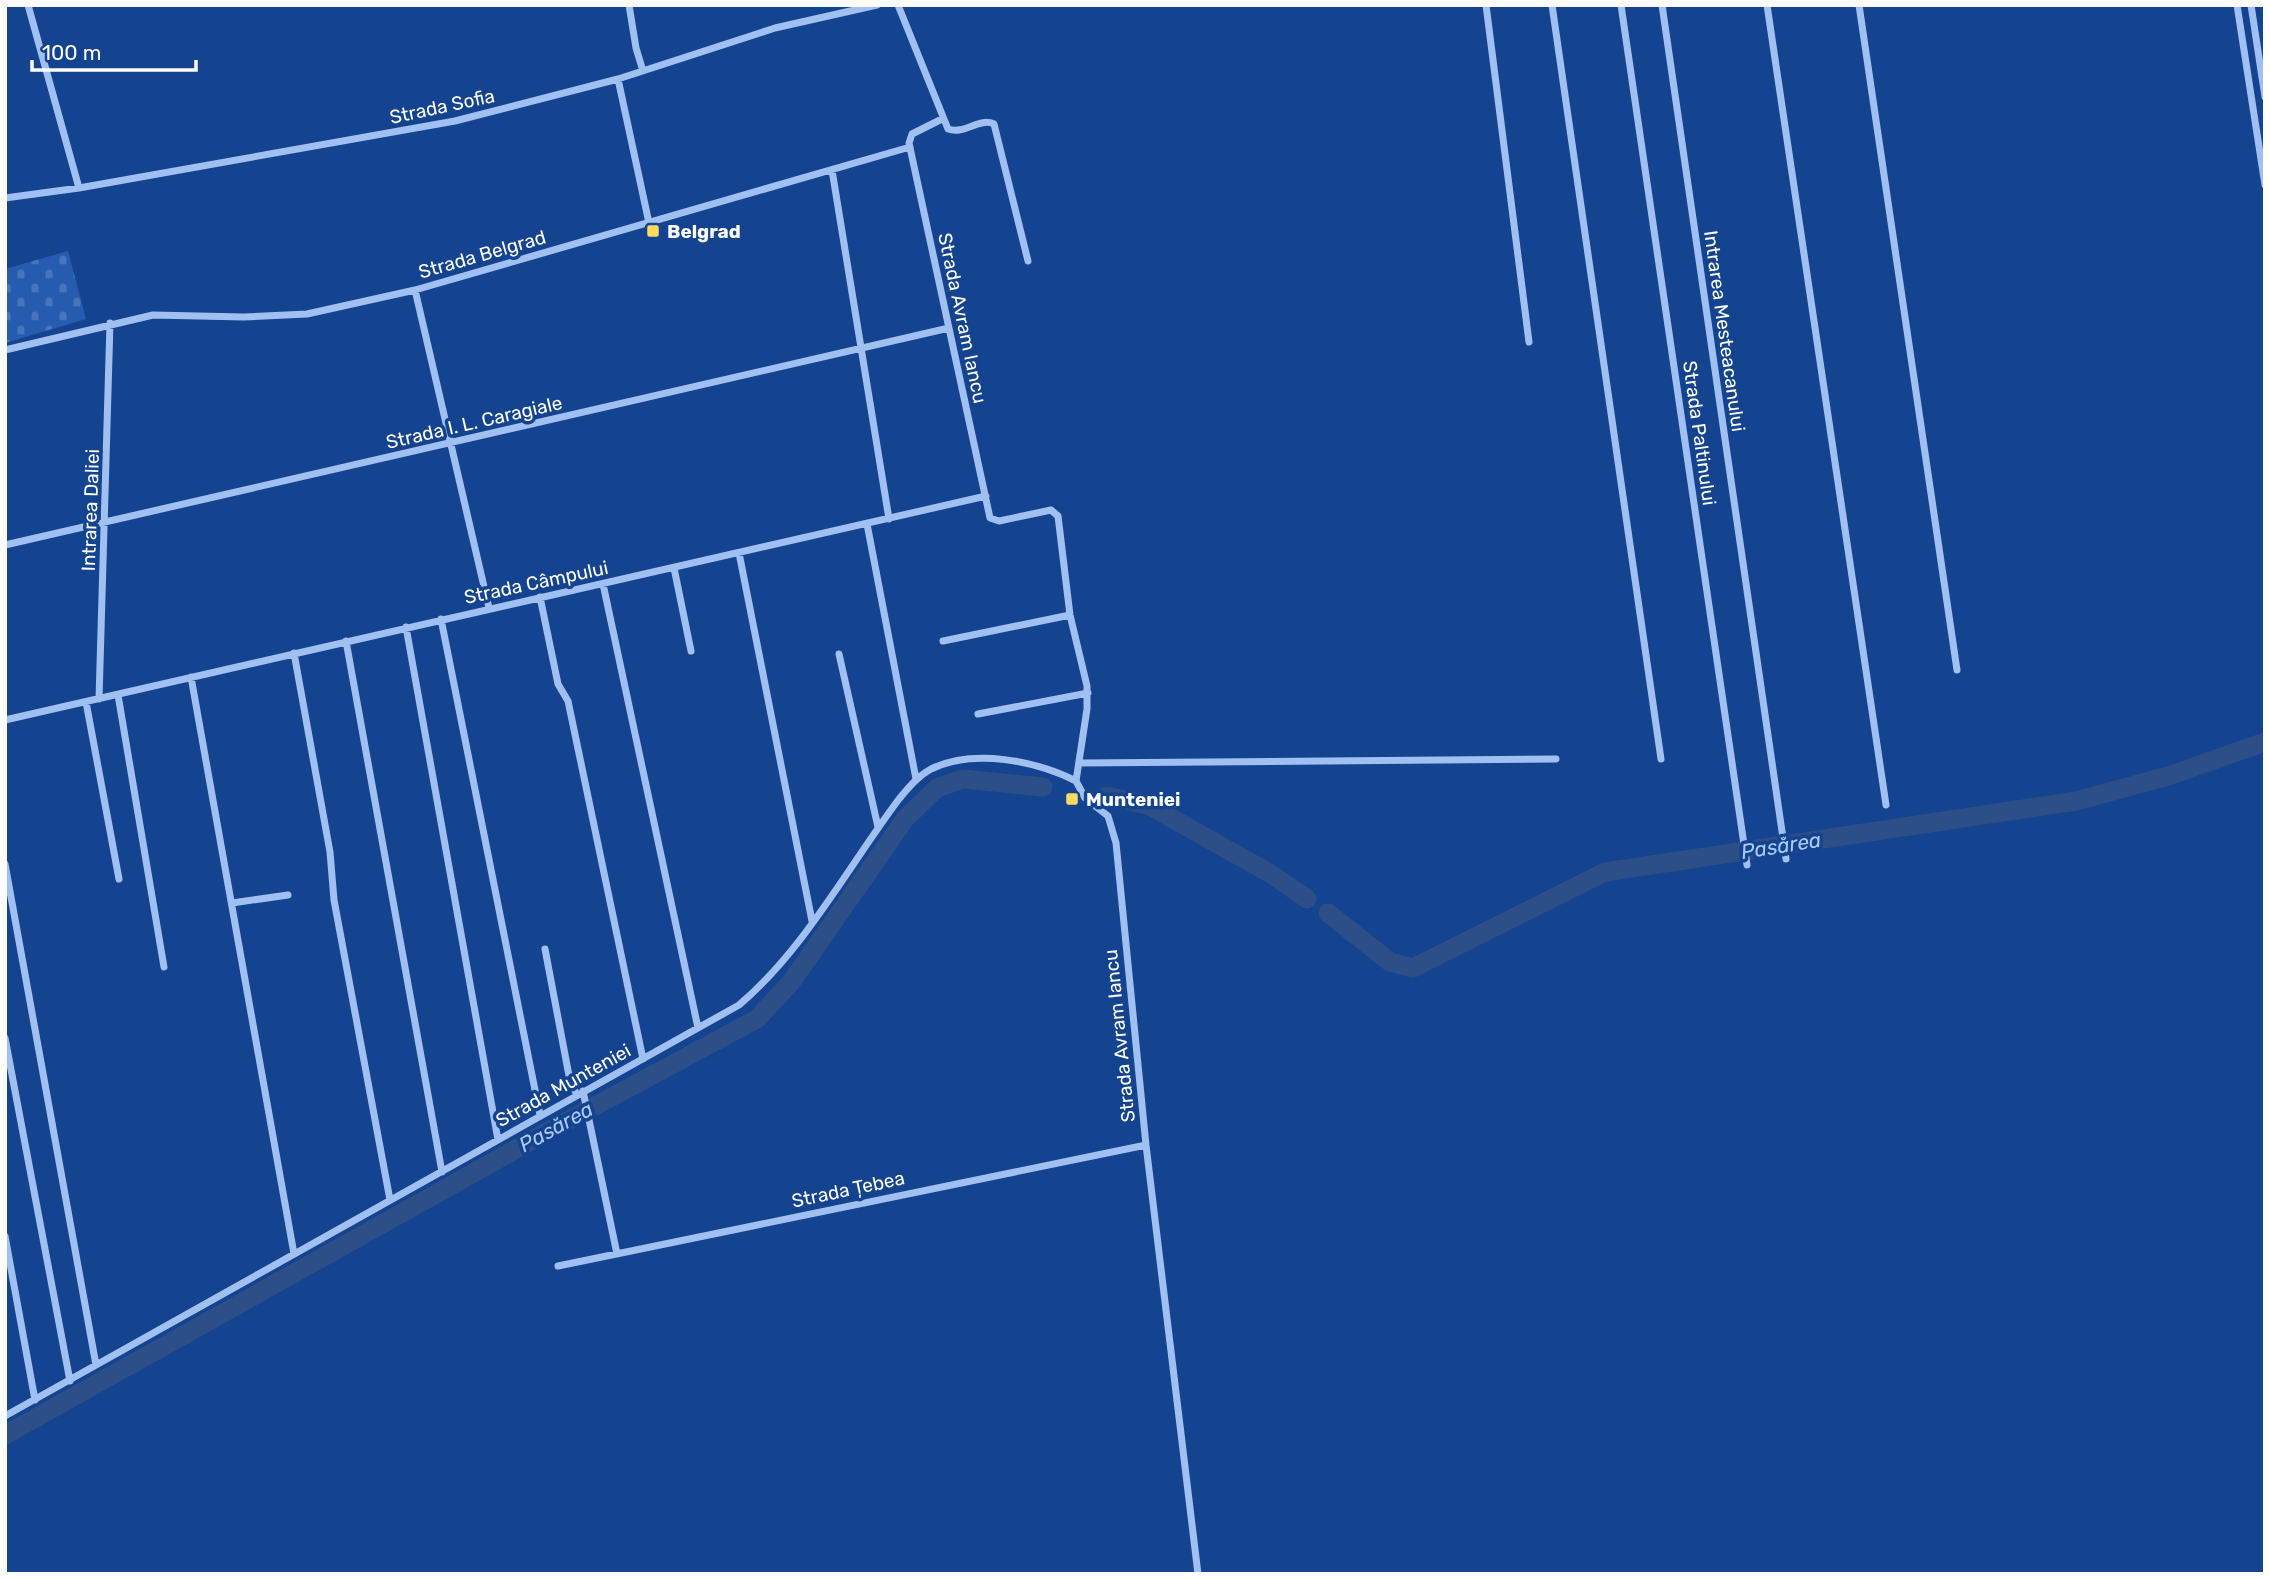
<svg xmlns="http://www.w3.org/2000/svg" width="2270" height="1579" font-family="Rubik,sans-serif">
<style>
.cemetery{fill:url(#cemetery-stones)}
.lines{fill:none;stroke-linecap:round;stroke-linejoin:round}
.river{stroke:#2d4f88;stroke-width:19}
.street{stroke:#a0c0f1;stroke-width:7}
.poi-dot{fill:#ffda60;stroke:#144390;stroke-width:2.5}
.labels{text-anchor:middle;stroke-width:7;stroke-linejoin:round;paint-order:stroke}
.street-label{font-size:19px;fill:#fff;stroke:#144390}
.poi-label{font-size:19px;font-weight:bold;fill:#fff;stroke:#144390;text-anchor:start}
.water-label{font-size:21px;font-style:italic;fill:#accaf8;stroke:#144390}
</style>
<defs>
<pattern id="cemetery-stones" width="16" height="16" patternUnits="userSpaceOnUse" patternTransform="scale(1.75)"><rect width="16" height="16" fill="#265caf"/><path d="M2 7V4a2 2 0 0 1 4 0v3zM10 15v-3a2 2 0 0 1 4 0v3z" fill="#4774bb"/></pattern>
</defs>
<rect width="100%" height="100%" fill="#144390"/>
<!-- cemetery -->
<path class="cemetery" d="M68,251L86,319L5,343V269Z"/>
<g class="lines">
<!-- river -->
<path class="river" d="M1107,796L1148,805L1271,874L1307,899
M1328,913L1390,962L1413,968L1605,872L2076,801L2168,776L2265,742
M5,1435L552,1129L757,1019L792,981L905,819L937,788L963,779L1043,787"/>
<!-- street -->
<path class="street" d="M28,5L79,188
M629,5L636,48L643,71
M898,5L948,129C965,135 979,117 994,124L1028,261
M1486,5L1529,342
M1552,5L1661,759
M1621,5L1747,865
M1662,5L1786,859
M1767,5L1886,805
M1859,5L1957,670
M2237,5L2265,185
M2251,5L2265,97
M618,79L649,223
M942,119L912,134L909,143L990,518L999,521L1051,510L1058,516L1070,615L1087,686V709L1076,781L1085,798L1108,816L1116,843L1146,1145L1198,1574
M832,170L889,519
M5,198L79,188L455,121L618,79L775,28L877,5
M415,290L489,608
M5,350L153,315L244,317L307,314L415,290L910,147
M867,524L916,779
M5,545L949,328
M739,553L812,921
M674,568L691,651
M603,584L698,1028
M540,597L558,684L568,701L643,1059
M441,619L540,1115
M406,627L498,1140
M346,641L442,1172
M943,641L1070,615
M294,653L330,852L334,900L390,1200
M839,654L878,827
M191,677L294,1254
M118,695L164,967
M99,699L110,323
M86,702L119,879
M978,714L1088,693
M5,720L986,496
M1079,763L1556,759
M5,864L96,1365
M232,903L288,895
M545,949L570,1081L577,1095
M5,1038L70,1381
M583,1091L617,1254
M5,1236L35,1400
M558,1266L1146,1145
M5,1416L739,1005C804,950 848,867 899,799C909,787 918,776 931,769C974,748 1036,761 1076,781"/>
</g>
<!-- markers -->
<g class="poi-dot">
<rect x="646" y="224" width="14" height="14" rx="3.5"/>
<rect x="1065" y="792" width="14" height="14" rx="3.5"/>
</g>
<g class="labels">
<!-- street labels -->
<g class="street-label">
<text transform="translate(442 106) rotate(-12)" y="7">Strada Sofia</text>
<text transform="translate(482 254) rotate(-16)" y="7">Strada Belgrad</text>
<text transform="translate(963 318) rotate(78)" y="7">Strada Avram Iancu</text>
<text transform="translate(1725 331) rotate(82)" y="7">Intrarea Mesteacanului</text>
<text transform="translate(474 422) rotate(-13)" y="7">Strada I. L. Caragiale</text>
<text transform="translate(1700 433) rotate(82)" y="7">Strada Paltinului</text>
<text transform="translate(90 510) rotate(-88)" y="7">Intrarea Daliei</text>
<text transform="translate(536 582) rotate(-12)" y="7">Strada Câmpului</text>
<text transform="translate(1119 1036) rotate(-96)" y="7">Strada Avram Iancu</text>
<text transform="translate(563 1085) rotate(-29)" y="7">Strada Munteniei</text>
<text transform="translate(848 1189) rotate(-12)" y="7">Strada Țebea</text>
</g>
<!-- poi labels -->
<g class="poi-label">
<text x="667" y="238">Belgrad</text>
<text x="1086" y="806">Munteniei</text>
</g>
<!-- water labels -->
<g class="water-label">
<text transform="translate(1781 846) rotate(-9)" y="7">Pasărea</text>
<text transform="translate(556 1127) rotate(-29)" y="7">Pasărea</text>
</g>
</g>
<!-- border -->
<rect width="2270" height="1579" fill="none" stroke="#ffffff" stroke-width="14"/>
<!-- scale -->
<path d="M32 60v10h164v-10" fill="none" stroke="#ffffff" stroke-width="3.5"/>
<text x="42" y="60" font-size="21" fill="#ffffff" stroke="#144390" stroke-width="5" paint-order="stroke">100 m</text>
</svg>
